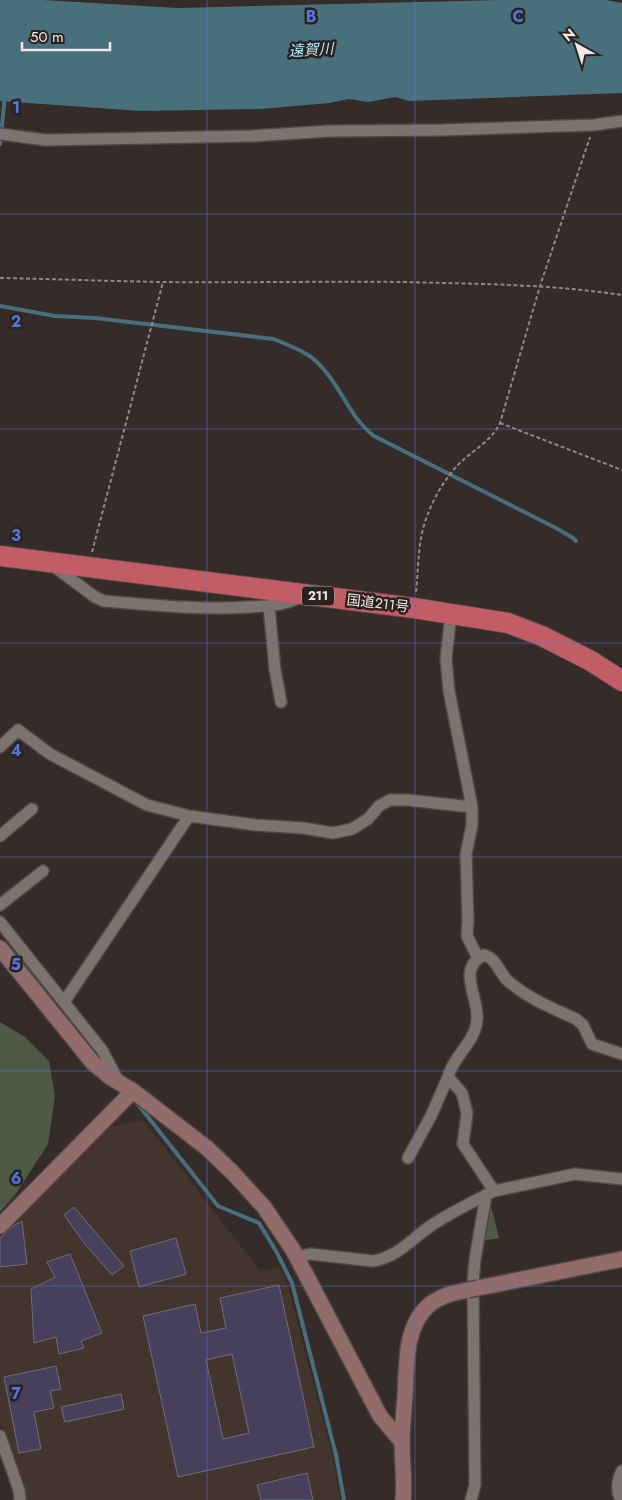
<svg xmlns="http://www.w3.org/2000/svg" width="622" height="1500" font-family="Jost,'Noto Sans JP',sans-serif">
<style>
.built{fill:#43342e}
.green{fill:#4f5a46}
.water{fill:#486f7c}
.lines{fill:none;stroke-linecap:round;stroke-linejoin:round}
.stream{stroke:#486f7c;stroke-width:4}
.building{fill:#47405d;stroke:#6f6d77;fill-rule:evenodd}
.street-casing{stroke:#4f4743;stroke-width:14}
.secondary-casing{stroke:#4f4743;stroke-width:18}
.highway-casing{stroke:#4f4743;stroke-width:22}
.path{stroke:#918886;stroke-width:2;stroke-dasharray:4 2.5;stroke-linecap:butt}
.street{stroke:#7d736e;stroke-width:11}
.secondary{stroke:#926c6b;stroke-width:15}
.highway{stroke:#c25d65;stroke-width:20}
.secondary-bridge-casing{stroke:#4f4743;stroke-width:18;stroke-linecap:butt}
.secondary-bridge{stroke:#926c6b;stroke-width:15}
.grid{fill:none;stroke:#5274dc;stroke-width:1;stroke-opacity:0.55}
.labels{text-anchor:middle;stroke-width:5;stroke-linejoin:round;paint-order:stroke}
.shield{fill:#2a221e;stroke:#b4adaa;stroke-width:1}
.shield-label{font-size:12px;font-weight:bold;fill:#efe8e6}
.street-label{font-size:14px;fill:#efe8e6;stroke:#2a221e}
.water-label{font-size:15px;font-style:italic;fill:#b2eafd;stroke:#2a221e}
.grid-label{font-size:16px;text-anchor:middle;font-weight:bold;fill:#5274dc;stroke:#2a221e;stroke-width:5;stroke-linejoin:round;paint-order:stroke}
</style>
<rect width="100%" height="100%" fill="#352b28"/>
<!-- built -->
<path class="built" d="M143,1120L260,1271L280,1267L287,1283L333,1457L340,1500H25L19,1474L0,1422V1233L104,1128Z"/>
<!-- green -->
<path class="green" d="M0,1022L25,1037L49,1061L55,1096L48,1144L17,1192L0,1212Z
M490,1202L499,1238L482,1241Z"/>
<!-- water -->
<path class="water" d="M0,0H43L178,8L500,0H606L622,3V93L409,101L395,97L368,102L349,99L329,103L261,109L141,111L0,101Z"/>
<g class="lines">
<!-- stream -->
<path class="stream" d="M0,144L5,96
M0,306L55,316L95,318L274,339C289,346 306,351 318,363C341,385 348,416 374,436L556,528L573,538L576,541
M24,961L92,1048
M137,1103L218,1206L259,1223L276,1251L292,1283L336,1455L344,1500"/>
</g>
<!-- building -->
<path class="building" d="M74,1207L124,1266L112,1275L84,1243L64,1215Z
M22,1221L27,1264L0,1267V1238L13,1226Z
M176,1238L186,1274L139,1287L130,1251Z
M70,1254L102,1333L81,1341L84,1348L59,1354L56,1337L34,1343L31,1289L55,1277L47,1262Z
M279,1285L314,1447L178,1477L143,1316L195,1304L201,1333L226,1328L220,1298ZM232,1354L249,1433L223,1439L206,1360Z
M56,1366L61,1389L50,1391L54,1408L34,1412L41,1449L19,1453L4,1377Z
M121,1394L124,1409L65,1422L61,1407Z
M307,1473L313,1500H261L257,1485Z"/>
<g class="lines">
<defs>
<path id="street" d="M0,134L46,140L252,136L330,131L442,130L594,125L622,121
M52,565L95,597L104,601C152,605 200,610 248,607C265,606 284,606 300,597
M269,606L275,670L281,702
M451,613L446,659L449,691L472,807V825L466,854L468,920L467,936L478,958
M0,747L18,730L50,754L147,805L189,816L256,825L303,828L333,833L352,829L368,819L379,806L390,800H407L472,807
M0,836L32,809
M0,905L43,871
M0,922L102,1050L119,1082
M64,1002L189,816
M408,1158L431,1116L448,1077
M494,1191L575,1174L622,1179
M297,1257L310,1254L373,1261C399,1257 414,1236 435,1223C452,1212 469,1204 486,1195
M0,1436L19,1490L20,1500
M471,1500L475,1485L473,1283L475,1259L486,1195L494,1191L463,1144L467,1113L462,1093L448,1077C453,1056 476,1042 477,1019C479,997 456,969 484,955C496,958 499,972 507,980C527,998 552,1008 576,1019L583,1025L592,1044L622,1054
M621,1500C616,1491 617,1480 622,1471"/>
<path id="secondary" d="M0,948L93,1063L110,1077L133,1091L207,1148L232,1172L264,1207L293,1250L380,1416L402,1442
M0,1226L133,1091
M478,1288L622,1259
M403,1500C405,1480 402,1462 402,1442C402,1427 404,1411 405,1396C407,1365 404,1327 429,1305C441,1295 454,1293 468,1290"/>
<path id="highway" d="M0,556L414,608L508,623L542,636L591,661L622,681"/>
</defs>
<!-- street casing -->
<use href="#street" class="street-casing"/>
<!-- secondary casing -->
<use href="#secondary" class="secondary-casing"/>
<!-- highway casing -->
<use href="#highway" class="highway-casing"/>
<!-- path -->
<path class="path" d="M0,278C54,279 108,281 162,282C243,283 323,281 404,282C477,284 550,284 622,295
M500,423L622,470
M92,552L163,282
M416,592C418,574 418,556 421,538C425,514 440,484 457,466C471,451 491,442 500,423L540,286L590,137"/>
<!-- street -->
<use href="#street" class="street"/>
<!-- secondary -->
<use href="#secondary" class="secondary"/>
<!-- highway -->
<use href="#highway" class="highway"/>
<defs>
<path id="secondary-bridge" d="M468,1290L478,1288"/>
</defs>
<!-- secondary-bridge casing -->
<use href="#secondary-bridge" class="secondary-bridge-casing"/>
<!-- secondary-bridge -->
<use href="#secondary-bridge" class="secondary-bridge"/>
</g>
<!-- grid -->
<path class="grid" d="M207,0V1500M415,0V1500M0,214H622M0,429H622M0,643H622M0,857H622M0,1071H622M0,1286H622"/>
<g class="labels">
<!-- shield labels -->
<rect class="shield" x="302" y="586.5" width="32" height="19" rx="4"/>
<g class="shield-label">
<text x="318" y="600">211</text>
</g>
<!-- street labels -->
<g class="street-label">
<text transform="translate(378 603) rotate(7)" y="5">国道211号</text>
</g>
<!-- water labels -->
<g class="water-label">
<text transform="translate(311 50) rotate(-3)" y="5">遠賀川</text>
</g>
</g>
<g class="grid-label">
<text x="311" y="22">B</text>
<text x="518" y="22">C</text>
<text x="16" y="113">1</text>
<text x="16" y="327">2</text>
<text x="16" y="541">3</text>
<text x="16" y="756">4</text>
<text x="16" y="970">5</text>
<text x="16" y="1184">6</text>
<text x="16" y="1399">7</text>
</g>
<!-- north arrow -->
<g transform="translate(577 45) rotate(321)" stroke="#2a221e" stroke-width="4" paint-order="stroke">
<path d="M0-4L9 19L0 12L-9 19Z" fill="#efe8e6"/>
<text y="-8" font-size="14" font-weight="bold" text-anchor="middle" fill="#efe8e6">N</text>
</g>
<!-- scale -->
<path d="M22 42v8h88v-8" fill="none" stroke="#efe8e6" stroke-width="2.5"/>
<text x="30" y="42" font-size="15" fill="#efe8e6" stroke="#2a221e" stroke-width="4" paint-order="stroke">50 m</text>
</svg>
